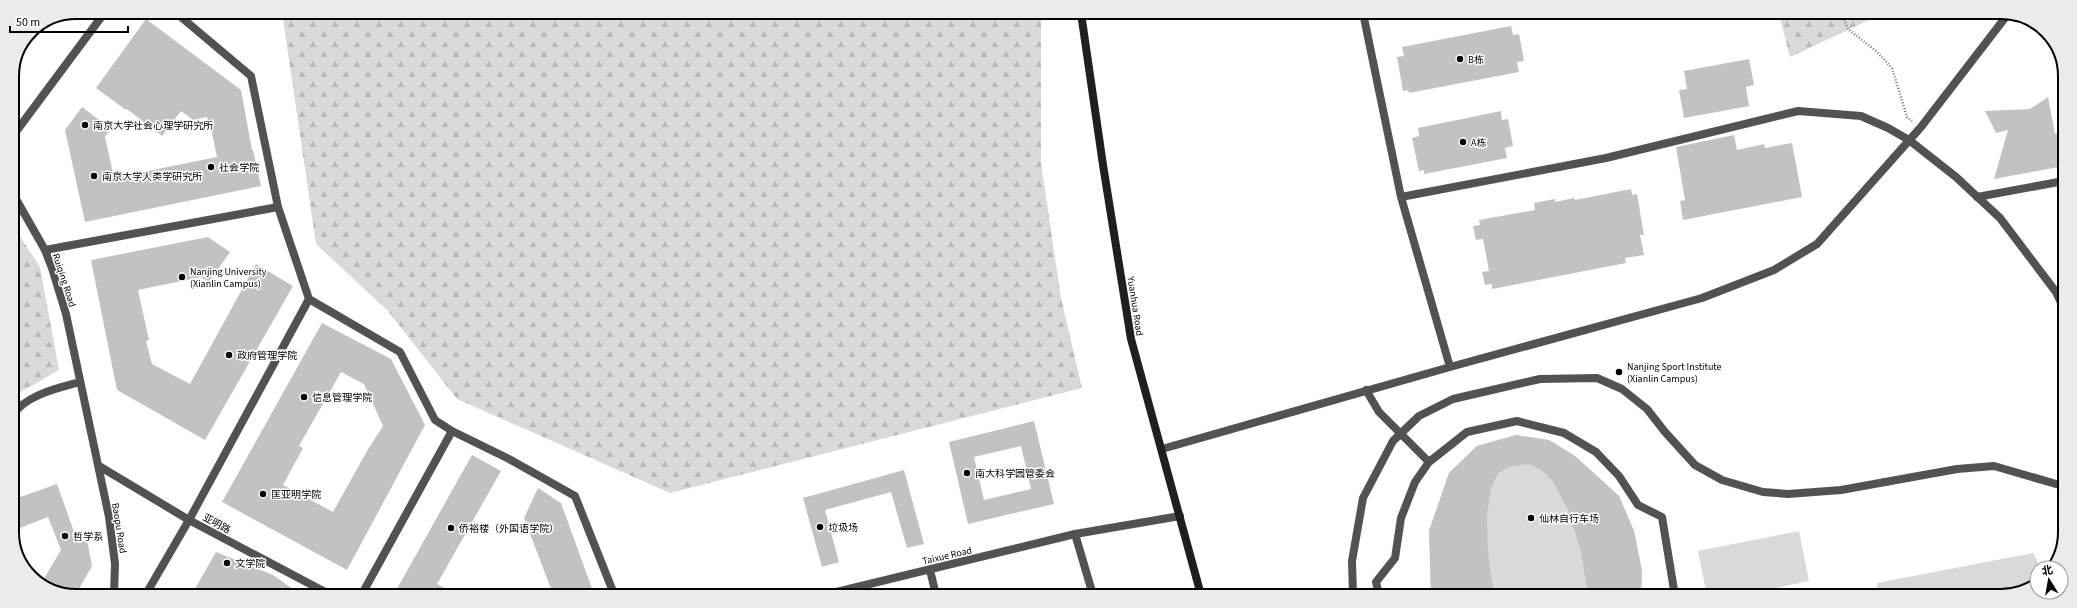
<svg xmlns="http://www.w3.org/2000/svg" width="2077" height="608" font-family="'Source Sans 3','Noto Sans SC',sans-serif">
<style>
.green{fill:#d9d9d9}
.forest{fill:url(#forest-firs)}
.building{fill:#c2c2c2;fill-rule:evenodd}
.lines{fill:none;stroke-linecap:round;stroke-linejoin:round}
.path{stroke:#747474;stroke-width:2.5;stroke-dasharray:1 2;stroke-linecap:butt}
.lane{stroke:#525252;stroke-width:8}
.street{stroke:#525252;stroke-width:8}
.secondary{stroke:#1f1f1f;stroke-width:8}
.poi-dot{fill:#000;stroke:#fff;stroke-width:1.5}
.labels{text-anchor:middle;stroke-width:3;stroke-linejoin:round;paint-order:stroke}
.poi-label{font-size:10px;fill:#000;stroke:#fff;text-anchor:start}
.street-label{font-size:10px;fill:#000;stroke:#fff}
.rim{fill:none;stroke:#000;stroke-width:2}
</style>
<defs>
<pattern id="forest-firs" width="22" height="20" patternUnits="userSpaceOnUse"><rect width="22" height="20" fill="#d9d9d9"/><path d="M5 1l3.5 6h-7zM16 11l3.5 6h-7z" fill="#b8b8b8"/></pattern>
</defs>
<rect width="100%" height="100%" fill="#fff"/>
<!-- green -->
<path class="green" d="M1516,435L1549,440L1575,456L1619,496L1634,531L1642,571L1641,596L1431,595L1429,531L1449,473L1477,446Z
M1799,531L1809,581L1738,596H1707L1698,551Z
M2033,553L2041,568H2037V584L2001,596H1877V583Z"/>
<!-- forest -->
<path class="forest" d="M282,12L1041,13V163L1061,298L1082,388L670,493L457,399L388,311L316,244Z
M1779,14H1882L1790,57Z
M12,224L40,267L59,370L19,393L12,401Z"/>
<!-- building -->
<path class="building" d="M146,19L241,90L252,150H253L261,186L85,222L65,130L82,107L111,129L105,137L114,178L217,157L210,124H208L207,117L193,120L181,111L162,136L127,109L126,110L96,88Z
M1511,26L1513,35L1519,34L1524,61L1517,62L1519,72L1409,93L1408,90L1403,91L1397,57L1404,56L1402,47Z
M1749,59L1754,85L1746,87L1749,106L1684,118L1679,90L1687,89L1684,71Z
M2048,97L2055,134L2065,132L2064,166L1994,179L2008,130L1996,133L1985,111L2030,109Z
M1501,111L1502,120L1508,119L1513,146L1505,148L1507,158L1424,174V170L1419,171L1412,138L1419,136L1418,128Z
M1734,135L1737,150L1764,144L1765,148L1792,143L1802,197L1683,220L1680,201L1685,200L1676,147Z
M1631,189L1632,195L1637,194L1644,235H1640L1644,255L1625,258L1626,263L1492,289V284L1485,285L1482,272L1489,271L1483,239L1476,240L1473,226L1480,225L1479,220L1535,210L1534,203L1555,199V202L1574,198L1575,200Z
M208,237L230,252L209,282L201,277L138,290L149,340L146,341L152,364L190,384L256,264L293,286L205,440L117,390L91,260Z
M322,323L391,359L425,425L347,570L222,502ZM341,372L364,384L383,426L367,451L333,512L283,485L303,448L299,446Z
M1034,421L1054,504L968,524L949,442ZM1021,446L1031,489L984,500L974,457Z
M1516,435L1549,440L1575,456L1619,496L1634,531L1642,571L1641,596H1588L1581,551L1568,510L1554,483L1542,470L1528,464L1509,467L1498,473L1491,488L1487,514L1488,554L1494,595H1431L1429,531L1449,473L1477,446Z
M472,455L501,471L437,584L455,594H394Z
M904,470L924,544L907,548L891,492L825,510L839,562L822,567L803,498Z
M57,484L78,543L87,540L92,566L76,594H59L42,582L61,550L48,517L12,531V500Z
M538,488L561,503L594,594H553L524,518Z
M216,552L273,575L300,594H246L233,588L229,594H192Z"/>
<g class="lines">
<!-- path -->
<path class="path" d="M1842,14L1848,29L1876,51L1892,68L1907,117L1912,121"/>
<!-- lane -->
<path class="lane" d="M175,12L251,76L278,207
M12,137L105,12
M1909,140L1956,177L2000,218L2056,292L2064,309
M1977,197L2064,181
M45,250L278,207L309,299
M1366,390L1379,412L1429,462
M1075,534L1180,516
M930,570L936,595
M146,594L189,520L309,299L400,352L435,420L452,431
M362,594L452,431L509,459L575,496L614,594
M1353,595L1352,561L1363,498L1393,441L1419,416L1453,399L1540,379L1597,378L1622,389L1647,409L1665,432L1695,465L1722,480L1763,492L1788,494L1841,490L1957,469L1994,466L2063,486
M1379,595L1376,582L1395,558L1401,518L1415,482L1429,462L1467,432L1517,421L1564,433L1596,452L1619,476L1638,505L1662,517L1675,596"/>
<!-- street -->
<path class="street" d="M1363,13L1401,197L1450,367
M12,192L45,250L52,268L66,314L109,517L115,564L114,594
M1401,197L1606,158L1798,111L1861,116L1888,128L1909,140
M12,416C25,395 58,388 80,382
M1162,449L1450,367L1702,298L1774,270L1817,244L1921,127L2008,14
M99,466L189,520L329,594
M824,595L1075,534L1093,595"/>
<!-- secondary -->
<path class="secondary" d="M1081,13L1103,165L1131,339L1201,595"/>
</g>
<!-- markers -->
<g class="poi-dot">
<circle cx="1460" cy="59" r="4"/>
<circle cx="85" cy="125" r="4"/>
<circle cx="1463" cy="142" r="4"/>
<circle cx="211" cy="167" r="4"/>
<circle cx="94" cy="176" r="4"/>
<circle cx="182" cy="277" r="4"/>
<circle cx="229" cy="355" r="4"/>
<circle cx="1619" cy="372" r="4"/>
<circle cx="304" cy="397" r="4"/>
<circle cx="967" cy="473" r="4"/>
<circle cx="263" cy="494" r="4"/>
<circle cx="1531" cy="518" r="4"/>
<circle cx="820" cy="527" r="4"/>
<circle cx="451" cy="528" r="4"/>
<circle cx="65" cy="536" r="4"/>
<circle cx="227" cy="563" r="4"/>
</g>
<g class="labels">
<!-- poi labels -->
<g class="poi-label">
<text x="1468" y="63">B栋</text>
<text x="93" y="129">南京大学社会心理学研究所</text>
<text x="1471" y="146">A栋</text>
<text x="219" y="171">社会学院</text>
<text x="102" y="180">南京大学人类学研究所</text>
<text x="190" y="275">Nanjing University<tspan x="190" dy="12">(Xianlin Campus)</tspan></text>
<text x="237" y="359">政府管理学院</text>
<text x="1627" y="370">Nanjing Sport Institute<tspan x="1627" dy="12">(Xianlin Campus)</tspan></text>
<text x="312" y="401">信息管理学院</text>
<text x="975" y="477">南大科学园管委会</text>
<text x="271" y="498">匡亚明学院</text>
<text x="1539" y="522">仙林自行车场</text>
<text x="828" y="531">垃圾场</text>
<text x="459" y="532">侨裕楼（外国语学院）</text>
<text x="73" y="540">哲学系</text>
<text x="235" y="567">文学院</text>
</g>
<!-- street labels -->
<g class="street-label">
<text transform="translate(65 280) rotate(72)" y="4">Ruiqing Road</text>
<text transform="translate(1136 306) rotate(81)" y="4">Yuanhua Road</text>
<text transform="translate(217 523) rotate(28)" y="4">亚明路</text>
<text transform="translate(120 528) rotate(81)" y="4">Baopu Road</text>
<text transform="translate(947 555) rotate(-13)" y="4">Taixue Road</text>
</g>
</g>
<!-- crop -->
<path d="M0 0H2077V608H0ZM76 19H2001A57 57 0 0 1 2058 76V532A57 57 0 0 1 2001 589H76A57 57 0 0 1 19 532V76A57 57 0 0 1 76 19Z" fill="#ebebeb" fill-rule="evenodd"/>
<path class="rim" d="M76 19H2001A57 57 0 0 1 2058 76V532A57 57 0 0 1 2001 589H76A57 57 0 0 1 19 532V76A57 57 0 0 1 76 19Z"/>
<!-- north arrow -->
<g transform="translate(2049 580) rotate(349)"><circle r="19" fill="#ffffff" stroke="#999999"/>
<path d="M0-3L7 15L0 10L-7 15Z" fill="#000000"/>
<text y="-6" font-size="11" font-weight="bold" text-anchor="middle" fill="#000000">北</text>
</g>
<!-- scale -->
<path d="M10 26v6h118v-6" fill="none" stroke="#000000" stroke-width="2"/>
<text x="16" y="26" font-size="12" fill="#000000" stroke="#ffffff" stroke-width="3" paint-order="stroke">50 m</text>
</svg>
